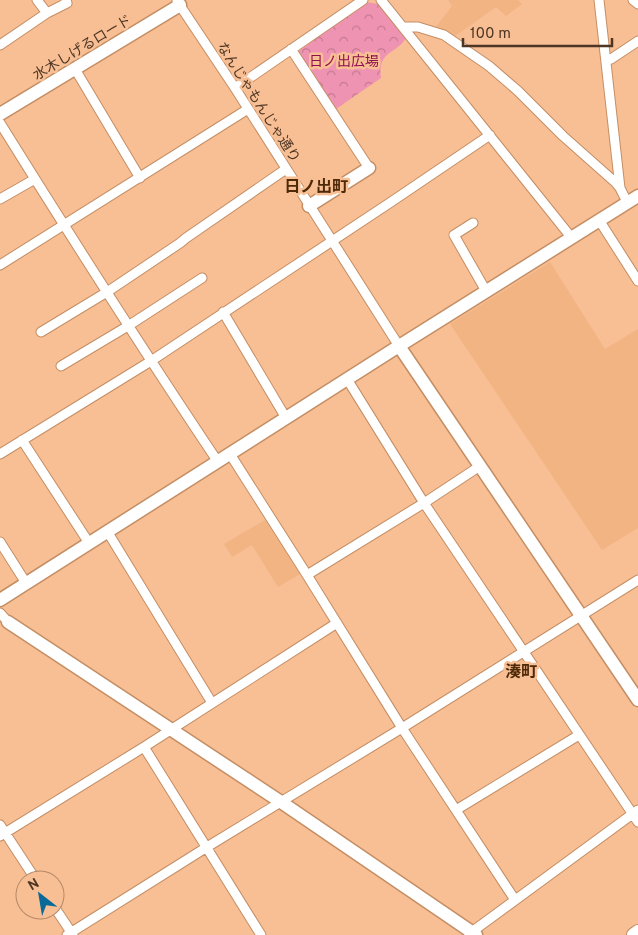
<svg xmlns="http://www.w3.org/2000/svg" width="638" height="935" font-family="Overpass,'Noto Sans JP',sans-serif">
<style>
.built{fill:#f3b484}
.park{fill:url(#park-crowns)}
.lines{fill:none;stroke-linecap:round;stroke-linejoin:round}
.street-casing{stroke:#c48e64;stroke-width:11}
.secondary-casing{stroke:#c48e64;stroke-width:15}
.primary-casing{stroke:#c48e64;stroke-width:16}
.street{stroke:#fff;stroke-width:9}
.secondary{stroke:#fff;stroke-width:12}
.primary{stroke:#fff;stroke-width:14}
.labels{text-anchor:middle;stroke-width:5;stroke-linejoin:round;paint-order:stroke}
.street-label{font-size:14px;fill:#4d3624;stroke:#f8be94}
.park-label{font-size:14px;fill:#8f0e4e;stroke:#f8be94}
.quarter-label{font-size:16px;font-weight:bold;fill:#4d2908;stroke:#f8be94}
</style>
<defs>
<pattern id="park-crowns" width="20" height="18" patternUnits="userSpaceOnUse" patternTransform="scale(1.25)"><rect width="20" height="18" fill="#ef93b2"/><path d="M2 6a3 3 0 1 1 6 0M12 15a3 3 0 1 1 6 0" fill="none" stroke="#c47991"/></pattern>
</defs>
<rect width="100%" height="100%" fill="#f8be94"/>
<!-- built -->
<path class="built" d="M448,0H518L522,4L506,16L496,7L454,37L443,30L435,28L452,6Z
M550,262L605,349L638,329V528L602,550L450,324Z
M265,520L300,574L278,587L252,545L232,557L224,544Z"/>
<!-- park -->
<path class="park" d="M366,2L378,4L407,36C398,55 377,49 381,78L333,111L297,55L299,51Z"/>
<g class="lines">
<defs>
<path id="street" d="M381,0L571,237
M599,0L620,188
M633,0L638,4
M177,1L235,88L399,346
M47,13L67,3L66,0
M403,27H418L444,35L489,66L518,91L563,136L616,183L620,188L627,202
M0,45L47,13L37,0
M291,49L369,168
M606,60L611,59L638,41
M75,69L140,178
M235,88L363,0
M0,123C71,237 143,350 218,462
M0,199L35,179
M599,220L638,281
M473,223L454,235L486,291
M0,265L248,109
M223,312L286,418
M41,332L107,292L180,243L186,238L286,169
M61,366L128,326L202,278
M347,379L424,503L638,822
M22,440L89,543
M0,454L151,361L391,202L490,135
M230,454L307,575L402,728L515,900
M107,531L212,703
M0,542L26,583
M307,575L424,503L480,466
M0,613L8,622
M144,747L261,935
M456,810L579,735
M0,825L36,880
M0,836L144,747L337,623
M55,908L73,935
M469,934L638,810
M67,935L207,847L402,728L638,580"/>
<path id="secondary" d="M0,114L180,5
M309,206L369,168
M399,346L638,700
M0,600L399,346L638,196
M8,622L281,802L476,935"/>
<path id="primary" d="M634,935L638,932"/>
</defs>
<!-- street casing -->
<use href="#street" class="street-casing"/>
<!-- secondary casing -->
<use href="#secondary" class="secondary-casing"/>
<!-- primary casing -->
<use href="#primary" class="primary-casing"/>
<!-- street -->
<use href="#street" class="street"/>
<!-- secondary -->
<use href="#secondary" class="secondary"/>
<!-- primary -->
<use href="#primary" class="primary"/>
</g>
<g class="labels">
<!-- street labels -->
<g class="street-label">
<text transform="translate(82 47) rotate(-31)" y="5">水木しげるロード</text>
<text transform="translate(259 102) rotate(57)" y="5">なんじゃもんじゃ通り</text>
</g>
<!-- park labels -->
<g class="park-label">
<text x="344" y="66">日ノ出広場</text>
</g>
<!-- quarter labels -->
<g class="quarter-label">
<text x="316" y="192">日ノ出町</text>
<text x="521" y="677">湊町</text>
</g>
</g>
<!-- north arrow -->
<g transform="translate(40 895) rotate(329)"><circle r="24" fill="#f8be94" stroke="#b48867"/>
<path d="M0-4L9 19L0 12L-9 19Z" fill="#096a99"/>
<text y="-8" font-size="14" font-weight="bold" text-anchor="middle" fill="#4d3624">N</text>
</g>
<!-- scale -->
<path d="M463 38v8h149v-8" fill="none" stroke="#4d3624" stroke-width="2.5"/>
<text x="470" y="38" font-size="15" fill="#4d3624" stroke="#f8be94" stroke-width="4" paint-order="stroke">100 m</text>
</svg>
